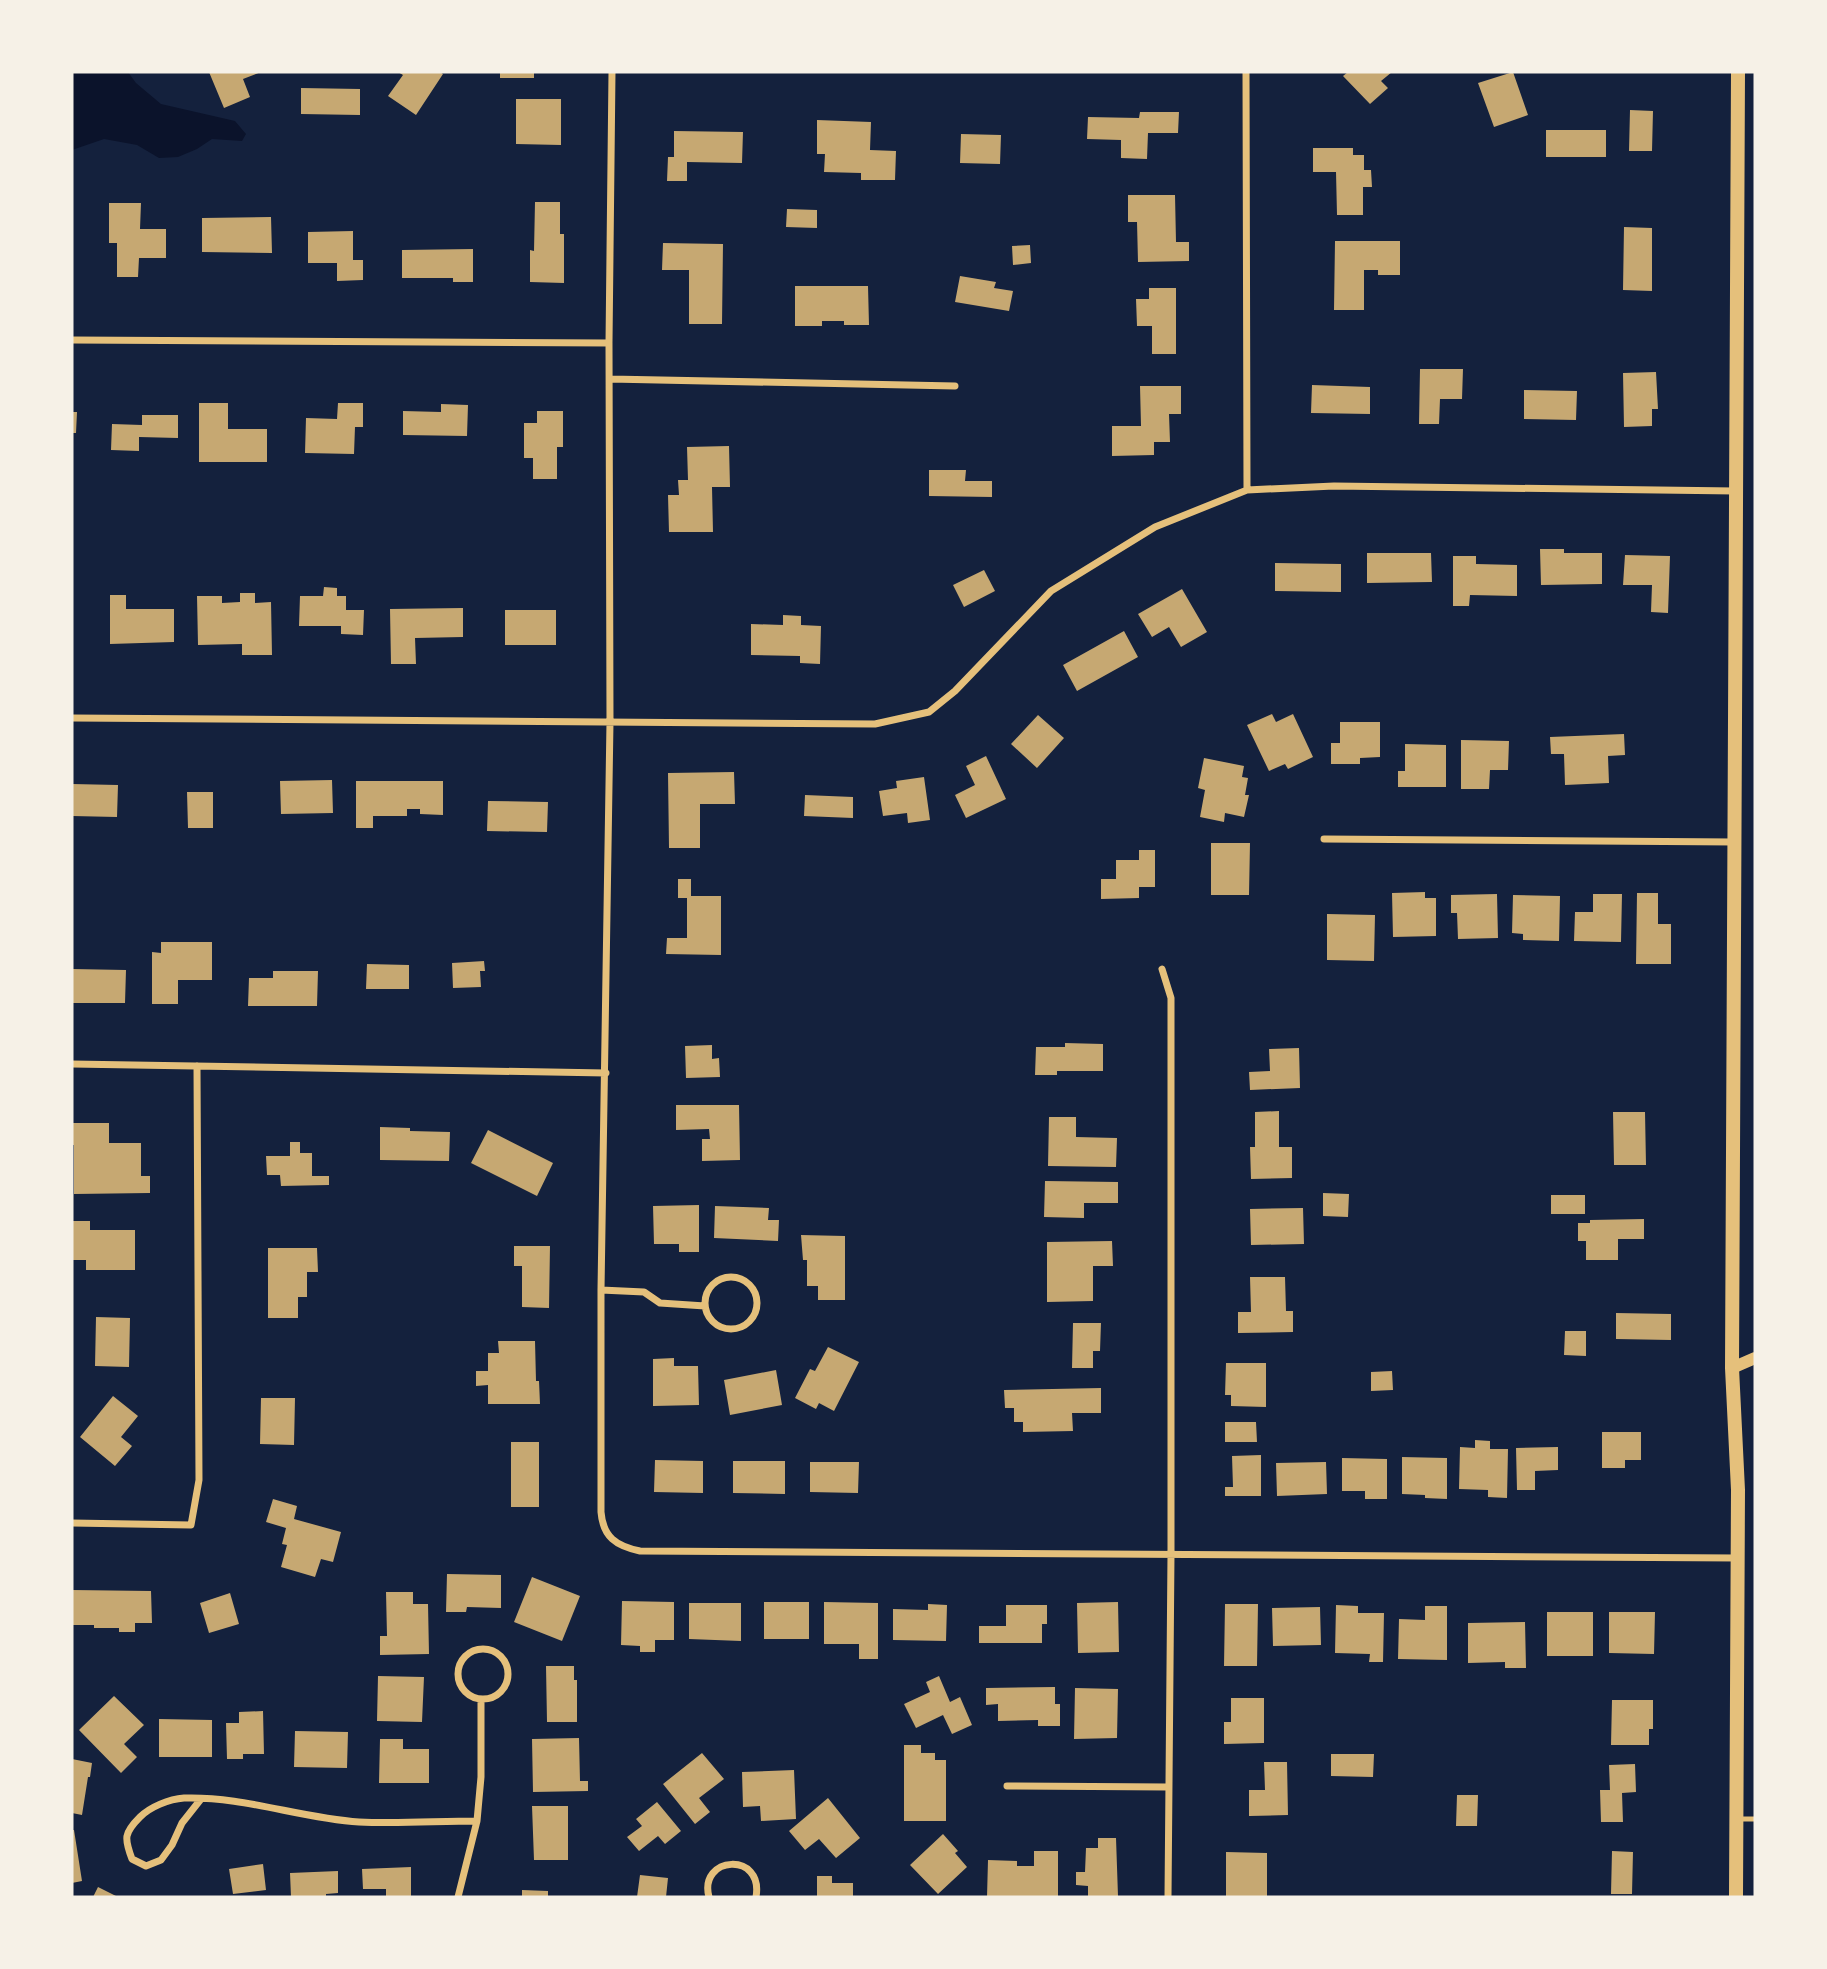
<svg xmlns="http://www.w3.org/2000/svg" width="1827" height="1969" font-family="'Libre Baskerville',serif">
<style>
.water{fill:#0b132b}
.building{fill:#c6a872}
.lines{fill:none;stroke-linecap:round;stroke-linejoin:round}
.service{stroke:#e5c07b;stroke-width:5}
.minor{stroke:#e5c07b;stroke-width:7}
.tertiary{stroke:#e5c07b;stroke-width:12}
.secondary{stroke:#e5c07b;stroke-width:14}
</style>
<rect width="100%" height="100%" fill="#14213d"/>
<!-- water -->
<path class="water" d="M72,72H128L136,83L161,104L235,121L246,134L242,141L212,139L197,149L178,157L159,158L137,145L104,139L72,150Z"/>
<!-- building -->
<path class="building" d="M209,72H261L243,79L250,97L224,108Z
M398,72H440L443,74L416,115L388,96L403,75Z
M500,72H534V78H500Z
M1348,72H1392L1381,81L1388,88L1370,104L1343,76Z
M1513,72L1528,115L1494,127L1478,83Z
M301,88L360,89V115L301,114Z
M516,99H561V145L516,144Z
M1630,110L1653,111L1652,151H1629Z
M1140,112H1179L1178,133H1148L1147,159L1121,158V140L1087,139L1088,117L1139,118Z
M817,120L871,122L870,150L896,151L895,180H861V173L824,172L825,154H817Z
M1546,130H1606V157H1546Z
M674,131L743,132L742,163L687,162V181H667L668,157H674Z
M961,134L1001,135L1000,164L960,163Z
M1313,148H1353V155H1364V170H1371L1372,187H1363V215H1337L1336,172H1313Z
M1128,195H1175L1176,242H1189V261L1138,262L1137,222H1128Z
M535,202H560V234H564V283L530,282V250L534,251Z
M109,203H141L140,229H166V258H139L138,277H117V243H109Z
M787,209L817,210V228L786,227Z
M271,217L272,253L202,252V218Z
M1624,227L1652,228V291L1623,290Z
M353,231V260H363V280L337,281V263H308V232Z
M1335,241H1400V275H1378V270H1364V310H1334Z
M663,243L723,244L722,324H689V270H662Z
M1030,245L1031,263L1013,265L1012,246Z
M473,249V282H453V278H402V250Z
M960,276L996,282L994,288L1013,291L1009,311L955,302Z
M795,286H868L869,325H844V321H822V326H795Z
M1149,288H1176V354H1152V326H1137L1136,299H1149Z
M1420,369H1463L1462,399H1440L1439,424H1419Z
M1656,372L1658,409H1652V426L1624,427L1623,373Z
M1312,385L1370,387V414L1311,413Z
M1140,386H1181V414H1169L1170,442H1154V455L1112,456V426H1141Z
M1524,390L1577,391L1576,420L1524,419Z
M199,403H228V429H267V462H199Z
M338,403H363V427H355L354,454L305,453L306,418L337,419Z
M441,404L468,405L467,436L403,435V411L441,412Z
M537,411H563V447H557V479H533V458H524V423H537Z
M72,412H77L76,433H72Z
M142,415H178V438L139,437V451L111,450L112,424L142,425Z
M729,446L730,487H712L713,532H669L668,495H679L678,480H688L687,447Z
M929,470H966L965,481H992V497L929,496Z
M1540,549H1564V553H1602V584L1541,585Z
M1367,553H1431L1432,582L1367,583Z
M1625,555L1670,556L1668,613L1651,612L1652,585H1623Z
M1453,556H1476V564L1517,565V596L1470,595L1469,606H1453Z
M1275,563L1341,564V592L1275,591Z
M984,570L995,591L964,607L953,585Z
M324,587L337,588V596H346V610H364L363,635L341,634V626H299L300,596H323Z
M1182,589L1207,632L1181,647L1169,627L1152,637L1138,614Z
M240,593H255V603L271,602L272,655H242V644L198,645L197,596H222V603L240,602Z
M110,595H126V609H174V642L110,644Z
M463,608V637L415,638L416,664H391L390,609Z
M505,610H556V645H505Z
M783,615L801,616V625L821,626L820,664L800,663V656L751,655V624L783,625Z
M1124,631L1138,657L1077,691L1063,665Z
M1272,714L1276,722L1293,714L1313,757L1288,769L1285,764L1269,771L1247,725Z
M1038,715L1064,738L1037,768L1011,744Z
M1340,722H1380V757L1360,758V764H1331V743H1340Z
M1624,734L1625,755L1608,756L1609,783L1565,785L1564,754H1551L1550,737Z
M1461,740L1509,741L1508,770H1490L1489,789H1461Z
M1405,744L1446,745V787H1398V771H1405Z
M986,756L1006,799L966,818L955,795L975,785L966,766Z
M1204,758L1244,766L1242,777L1248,778L1245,795H1249L1244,817L1225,813L1224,822L1200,817L1205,790L1198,788Z
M734,772L735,804H700V848H669L668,773Z
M924,777L930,820L908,823L907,813L883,816L879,791L897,788L896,781Z
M332,780L333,813L281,814L280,781Z
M356,781H443V815L420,814V809H407V816H373V828H356Z
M72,784L118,785L117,817L72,816Z
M187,792H213V828H188Z
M805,795L853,797V818L804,816Z
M488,801L548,802L547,832L487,831Z
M1211,843H1250L1249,895H1211Z
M1139,850H1155V887H1139V898L1101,899V879H1116V860H1139Z
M678,879H691V896H721V955L666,954L667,938H687V898H678Z
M1425,892V898H1436V936L1393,937L1392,893Z
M1637,893H1658V924H1671V964H1636Z
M1497,894L1498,938L1458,939L1457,913H1451V895Z
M1593,894H1622L1621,942L1574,941L1575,912H1593Z
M1513,895L1560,896L1559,941L1523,940V934L1512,933Z
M1327,914L1375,915L1374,961L1327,960Z
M161,942H212V980H178V1004H152V952L161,953Z
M484,961L485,971H480L481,987L453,988L452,963Z
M367,964L409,965V989H366Z
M72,969L126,970L125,1003H72Z
M273,971H318L317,1006H248L249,978H273Z
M1065,1043L1103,1044V1071H1057V1075H1035L1036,1047H1065Z
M712,1045V1059L719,1058L720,1077L686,1078L685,1046Z
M1299,1048L1300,1088L1250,1090L1249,1072L1270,1071L1269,1049Z
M676,1105H739L740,1160L702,1161V1139H710L709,1129L676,1130Z
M1279,1111V1147H1292V1178L1251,1179L1250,1147H1255V1112Z
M1613,1112H1645L1646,1165H1614Z
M1049,1117H1076V1137L1117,1138L1116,1167L1048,1166Z
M72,1123H109V1143H141V1176H150V1193L74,1194V1145H72Z
M380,1127L410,1128V1131L450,1132L449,1161L380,1160Z
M488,1130L553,1163L537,1196L471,1163Z
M290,1142H300V1153H312V1176H329V1185L281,1186L280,1175H267L266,1156H290Z
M1045,1181L1118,1182V1203H1084V1218L1044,1217Z
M1323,1193L1349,1194L1348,1217L1323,1216Z
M1551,1195H1585V1214H1551Z
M699,1205V1252H679V1244H654L653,1206Z
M715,1206L769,1208L768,1220H779L778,1241L714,1238Z
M1303,1208L1304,1244L1251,1245L1250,1209Z
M1644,1219V1239H1618V1260H1586V1241H1578V1223H1590V1220Z
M72,1221H90V1230H135V1270H86V1260H72Z
M801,1235L845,1236V1300H818V1286H807V1260H803Z
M1112,1241L1113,1266H1093V1301L1047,1302V1242Z
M514,1246H550L549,1308L522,1307V1266H514Z
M268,1248H317L318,1272H307V1297H298V1318H268Z
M1250,1277H1285L1286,1311H1293V1332L1238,1333V1312H1251Z
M1616,1313L1671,1314V1340L1616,1339Z
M96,1317L130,1318L129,1367L95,1366Z
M1073,1323H1101L1100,1351H1093V1368H1072Z
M1565,1331H1586V1356L1564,1355Z
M498,1341H535L536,1381H539L540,1404H488V1385L476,1386V1371H488V1353H499Z
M828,1347L859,1362L834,1411L819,1403L816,1409L795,1398L810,1369L815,1371Z
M674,1358V1366H698L699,1405L653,1406V1359Z
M1226,1363H1266V1407L1231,1406V1395H1225Z
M776,1370L782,1405L730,1415L724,1380Z
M1392,1371L1393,1390L1371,1391V1372Z
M1101,1388V1413H1072L1073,1431L1023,1432V1422H1014V1408H1005L1004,1390Z
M113,1396L138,1416L121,1437L132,1446L115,1466L80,1437Z
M261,1398H295L294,1445L260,1444Z
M1225,1422H1256L1257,1442H1225Z
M1602,1432H1641V1460H1625V1468H1602Z
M1475,1440L1490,1441V1449H1508L1507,1498L1488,1497V1490L1459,1489L1460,1447L1475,1448Z
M511,1442H539V1507H511Z
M1558,1447V1470L1535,1471V1490H1517L1516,1448Z
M1261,1455V1496H1225V1487H1233L1232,1456Z
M1402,1457L1447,1458V1499L1425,1498V1495L1402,1494Z
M1342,1458L1387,1459V1499H1365V1491H1342Z
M655,1460L703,1461V1493L654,1492Z
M733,1461H785V1494L733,1493Z
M810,1462H859L858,1493L810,1492Z
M1326,1462L1327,1494L1277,1496L1276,1463Z
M273,1499L297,1506L294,1519L341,1532L333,1562L321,1559L315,1577L281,1567L287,1545L282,1544L286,1528L266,1522Z
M447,1574L501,1575V1608L467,1607L466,1612H446Z
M532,1577L580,1596L562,1641L514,1622Z
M72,1590L151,1591L152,1623H135V1632H119V1628H94V1625H72Z
M386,1592H413V1604H428L429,1654L380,1655V1636H387Z
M230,1593L239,1624L209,1633L200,1603Z
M622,1601L674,1602V1640H655V1652H640V1646L621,1645Z
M764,1602H809V1639H764Z
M824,1602L878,1603V1659H859V1644H824Z
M1118,1602L1119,1652L1078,1653L1077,1603Z
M689,1603H741V1641L689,1639Z
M928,1604L947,1605L946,1641L893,1640V1609L928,1610Z
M1225,1604H1258L1257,1666H1224Z
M1006,1605H1047V1624H1042V1643H979V1626H1006Z
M1336,1605L1358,1606V1613H1384L1383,1662H1369L1370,1654L1335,1653Z
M1425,1606H1447V1660L1398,1659L1399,1619L1425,1620Z
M1320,1607L1321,1645L1273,1646L1272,1608Z
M1547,1612H1593V1656H1547Z
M1609,1612H1655L1654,1654L1609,1653Z
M1525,1622L1526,1668H1505V1662L1468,1663V1623Z
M546,1666H574V1680H577V1722H547Z
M378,1676L424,1677L422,1722L377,1721Z
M939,1676L950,1702L960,1697L972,1725L952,1734L943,1715L916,1728L904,1704L930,1692L926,1682Z
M1055,1687V1704H1060V1726H1038V1720L998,1721V1704L986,1705V1688Z
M1075,1688L1118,1689L1117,1738L1074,1739Z
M114,1696L144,1725L124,1744L137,1757L121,1773L79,1730Z
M1231,1698H1264V1743L1224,1744V1722H1231Z
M1612,1700H1653V1729H1649V1745H1611Z
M263,1711L264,1754H243V1759H227L226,1723H239V1712Z
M159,1719L212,1720V1757H159Z
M295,1731L348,1732L347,1768L294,1767Z
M579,1738L580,1781H588V1791L533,1792L532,1739Z
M380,1739H403V1749H429V1783H379Z
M904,1745H921V1753H935V1760H946V1821H904Z
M702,1753L724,1779L699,1798L710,1812L695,1824L663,1784Z
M1331,1754H1374L1373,1777L1331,1776Z
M72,1759L92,1763L90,1777H88L82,1815L72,1813Z
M1264,1762H1287L1288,1815L1249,1816V1790H1265Z
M1635,1764L1636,1792L1622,1793L1623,1822H1601L1600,1790H1610L1609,1765Z
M794,1770L796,1819L761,1821L760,1806L743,1807L742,1772Z
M1457,1795H1478L1477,1826H1456Z
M828,1798L860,1838L836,1858L819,1839L805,1850L789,1831Z
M657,1802L681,1831L665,1844L658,1836L639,1851L627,1837L642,1826L636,1819Z
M532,1806H568V1860H534Z
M72,1830H74L82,1881L72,1883Z
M943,1834L958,1851L955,1853L967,1867L938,1894L910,1865Z
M1098,1838H1116L1118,1896H1088V1886L1076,1885V1872H1085L1086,1848H1098Z
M1034,1851H1058V1897H987L988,1860L1017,1861V1866H1034Z
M1612,1851L1633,1852L1632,1894H1611Z
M1226,1852L1267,1853V1897H1226Z
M263,1864L266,1890L233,1894L229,1869Z
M411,1867V1897H386V1889H363L362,1869Z
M338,1871V1893L326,1894V1897H291L290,1873Z
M640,1875L668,1878L666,1897H637Z
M817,1876H832V1883H853V1897H817Z
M98,1887L118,1897H93Z
M522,1890L548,1891V1897H522Z"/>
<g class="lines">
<!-- service -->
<path class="service" d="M1739,1819H1755"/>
<!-- minor -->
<path class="minor" d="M612,72L609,343L610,722L601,1290V1512C603,1537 616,1546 640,1551L1737,1558
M1246,72L1247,490
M72,340L609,343
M610,379L955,386
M72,718L875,724L929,712L955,691L1051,591L1155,527L1247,490L1334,486L1735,491
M1324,839L1734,842
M1162,969L1171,998V1554L1168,1897
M72,1064L606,1073
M705 1303a26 26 0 1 1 52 0a26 26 0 1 1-52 0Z
M601,1290L644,1292L660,1303L705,1306
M72,1523L191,1525L199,1480L197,1066
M458 1674a25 25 0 1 1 50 0a25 25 0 1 1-50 0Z
M1007,1786L1167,1787
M201,1799L182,1823L172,1845L161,1860L146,1866L132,1859C124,1838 124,1833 140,1817C150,1807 169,1799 184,1798C243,1796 300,1818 359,1822C398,1824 438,1821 477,1821
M458,1897L477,1821L481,1777V1699
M709,1897C698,1856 764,1851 756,1897"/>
<!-- tertiary -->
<path class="tertiary" d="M1732,1368L1755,1358"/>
<!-- secondary -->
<path class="secondary" d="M1736,1897L1738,1490L1732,1368L1738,72"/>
</g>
<!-- border -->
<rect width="1827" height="1969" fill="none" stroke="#f6f1e7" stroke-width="147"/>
</svg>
